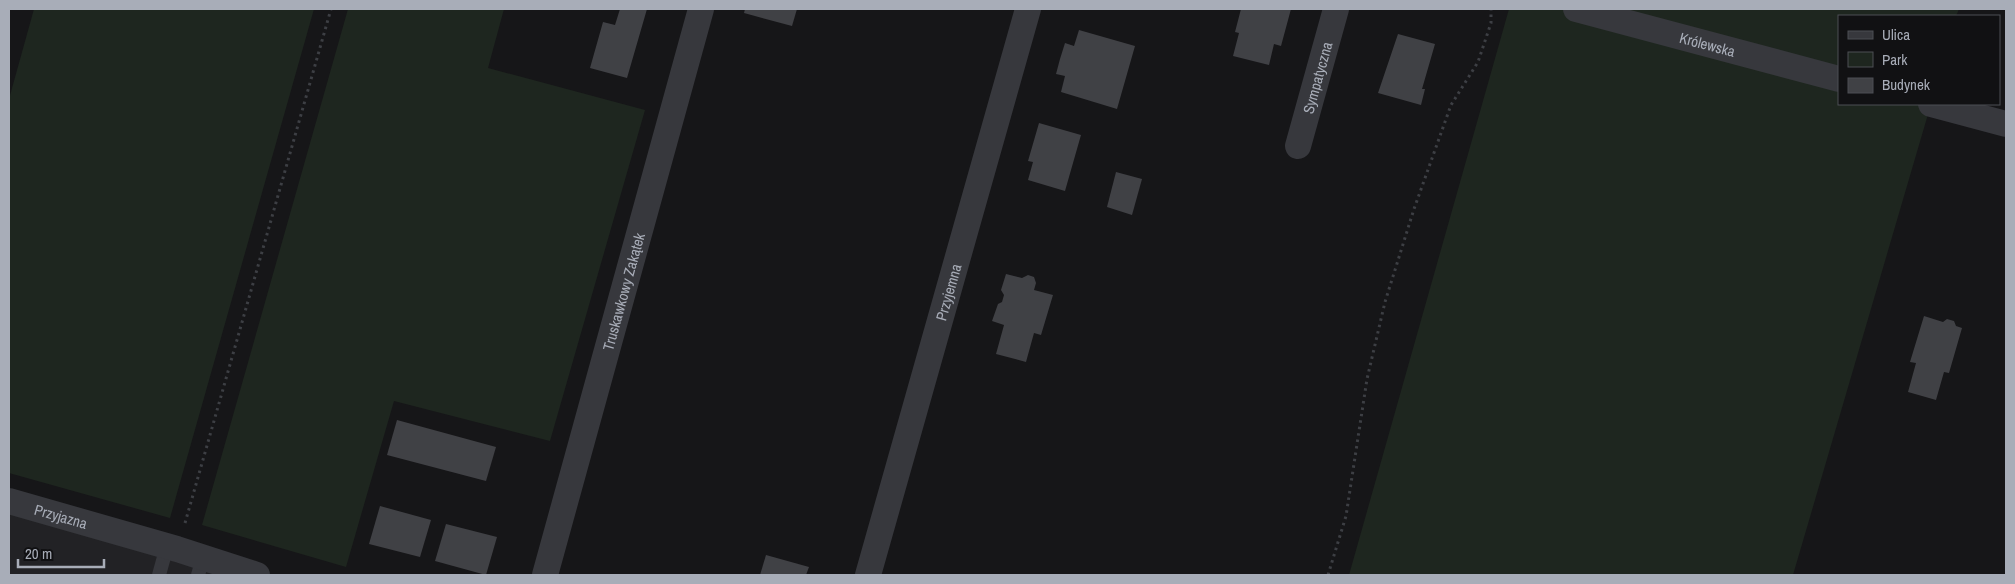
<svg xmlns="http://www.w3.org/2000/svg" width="2015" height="584" font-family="'Archivo Narrow',sans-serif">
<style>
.built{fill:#222225}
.green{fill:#1e261f}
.building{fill:#404145}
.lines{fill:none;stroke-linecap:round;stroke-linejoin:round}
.path{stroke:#3d3f44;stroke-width:3;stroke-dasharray:2.5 4;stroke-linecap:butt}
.service{stroke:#37383d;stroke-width:14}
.minor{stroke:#37383d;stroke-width:26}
.labels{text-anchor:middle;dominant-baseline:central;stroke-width:4.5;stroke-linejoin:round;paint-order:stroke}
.street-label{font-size:15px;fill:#a8adb8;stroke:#111113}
</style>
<rect width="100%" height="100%" fill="#161618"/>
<!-- built -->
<path class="built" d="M9 506 246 575H9Z"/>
<!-- green -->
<g class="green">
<path d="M34 9H314L170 518 9 473V99Z"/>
<path d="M348 9H504L488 68 645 110 550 441 394 401 346 567 202 525Z"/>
<path d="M1509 9H1959L1956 16H1839V104H1931L1793 575H1349Z"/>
</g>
<!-- building -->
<g class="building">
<path d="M620 9H647L627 78 590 68 603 22 615 25Z"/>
<path d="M745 9H797L792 26 744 13Z"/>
<path d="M1241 9H1291L1281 46 1274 44 1269 65 1233 56 1239 33 1235 32Z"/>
<path d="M1079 30 1135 46 1117 109 1061 92 1065 76 1056 74 1060 59 1065 43 1074 46Z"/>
<path d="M1398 34 1435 44 1422 89H1425L1421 105 1378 93Z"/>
<path d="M1039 123 1081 135 1065 191 1028 180 1033 162 1028 161Z"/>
<path d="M1116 172 1142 179 1132 215 1107 207Z"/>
<path d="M1006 274 1022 278 1028 275 1034 277 1036 283 1034 290 1053 295 1041 335 1034 333 1026 362 996 354 1004 325 992 321 998 304 1002 302 1004 295 1001 290Z"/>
<path d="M1924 316 1943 322 1947 319 1954 321 1956 326 1962 328 1949 373 1944 372 1936 400 1908 392 1916 363 1910 362Z"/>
<path d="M397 420 496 447 486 481 387 455Z"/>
<path d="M380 506 431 520 420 557 369 544Z"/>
<path d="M446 524 497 537 486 575 435 561Z"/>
<path d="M766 555 809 567 806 575H760Z"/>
</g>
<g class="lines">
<!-- path -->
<g class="path">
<path d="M185 523 331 9"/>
<path d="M1328 575 1346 516 1367 379 1385 302 1414 209 1451 105 1478 62 1491 23V9"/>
</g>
<!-- service -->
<g class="service">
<path d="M159 575 167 546"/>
<path d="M198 575 203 558"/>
</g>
<!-- minor -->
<g class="minor">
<path id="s1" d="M1576 9 1839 79"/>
<path d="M1931 104 2006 124"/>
<path id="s2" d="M1298 146 1336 9"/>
<path id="s3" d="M9 501 177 549 257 575"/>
<path id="s4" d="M545 575 701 9"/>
<path id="s5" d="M868 575 1028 9"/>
</g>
</g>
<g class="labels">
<!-- street labels -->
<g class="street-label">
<text stroke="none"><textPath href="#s1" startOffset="136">Królewska</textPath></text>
<text stroke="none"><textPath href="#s2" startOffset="71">Sympatyczna</textPath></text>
<text stroke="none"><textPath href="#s4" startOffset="294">Truskawkowy Zakątek</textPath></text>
<text stroke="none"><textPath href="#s5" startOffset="294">Przyjemna</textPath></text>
<text stroke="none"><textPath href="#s3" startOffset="54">Przyjazna</textPath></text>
</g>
</g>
<!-- border -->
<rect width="2015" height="584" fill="none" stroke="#a8adb8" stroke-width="20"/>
<!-- legend -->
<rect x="1838" y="15" width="162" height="90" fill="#111113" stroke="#4d4f55"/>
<rect x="1848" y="31" width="25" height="8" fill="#37383d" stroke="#4d4f55"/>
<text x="1882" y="40" font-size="15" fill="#a8adb8">Ulica</text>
<rect x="1848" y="52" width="25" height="15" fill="#1e261f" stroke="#4d4f55"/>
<text x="1882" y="65" font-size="15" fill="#a8adb8">Park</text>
<rect x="1848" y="78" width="25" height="15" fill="#404145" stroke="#4d4f55"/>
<text x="1882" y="90" font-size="15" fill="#a8adb8">Budynek</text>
<!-- scale -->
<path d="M18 559v8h86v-8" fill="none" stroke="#a8adb8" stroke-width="2.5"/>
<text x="25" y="559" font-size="15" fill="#a8adb8" stroke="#111113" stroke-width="4" paint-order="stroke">20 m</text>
</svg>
